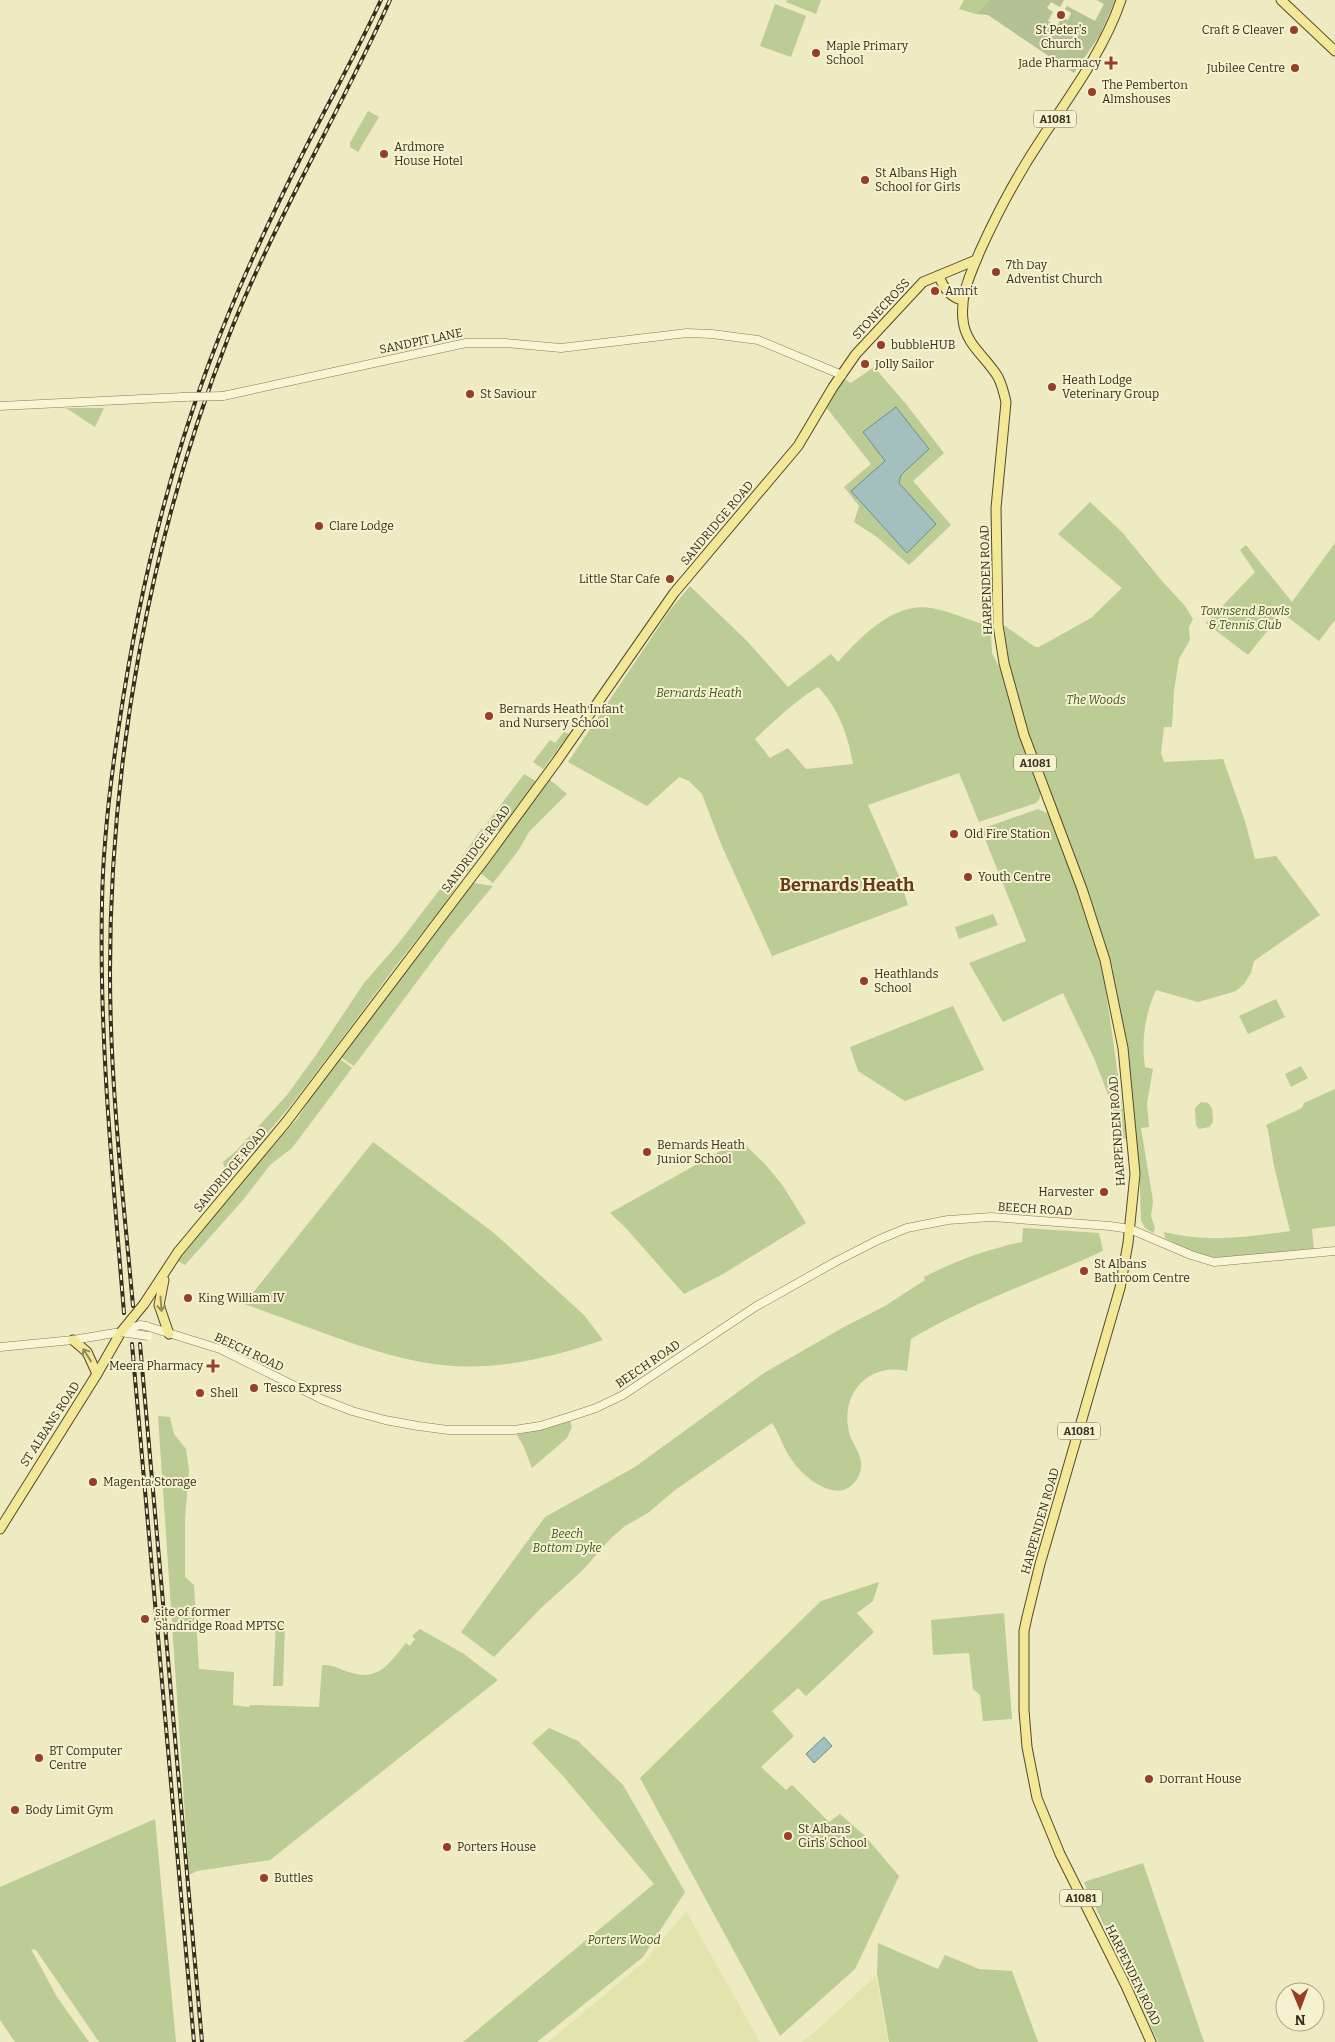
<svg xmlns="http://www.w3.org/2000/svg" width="1335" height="2042" font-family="Bitter,serif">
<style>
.farmland{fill:#e2e4ae}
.green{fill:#bbcc95;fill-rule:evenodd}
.cemetery{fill:#b3c194}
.water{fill:#a3c0be;stroke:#6b8e8d}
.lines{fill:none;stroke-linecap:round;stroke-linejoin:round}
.minor-casing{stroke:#887b58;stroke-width:9}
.major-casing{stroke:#55482d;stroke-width:11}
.minor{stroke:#f9f5d4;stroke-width:8}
.major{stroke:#f2e898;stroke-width:9}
.rail-casing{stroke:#372f1d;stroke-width:4}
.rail{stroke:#f6f2d0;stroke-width:2;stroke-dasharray:5.5;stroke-linecap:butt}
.minor-bridge-casing{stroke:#887b58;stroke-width:9;stroke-linecap:butt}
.major-bridge-casing{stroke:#55482d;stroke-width:11;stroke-linecap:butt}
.minor-bridge{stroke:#f9f5d4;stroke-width:8}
.major-bridge{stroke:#f2e898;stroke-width:9}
.oneway{stroke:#948c5a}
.poi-dot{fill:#973d28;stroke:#f6f2d0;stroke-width:2}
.labels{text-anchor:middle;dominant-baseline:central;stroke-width:4;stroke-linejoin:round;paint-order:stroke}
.shield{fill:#f6f2d0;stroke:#706a53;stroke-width:1}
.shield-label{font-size:11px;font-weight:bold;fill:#372f1d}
.poi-label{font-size:12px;fill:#372f1d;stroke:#f6f2d0;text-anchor:start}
.street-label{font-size:12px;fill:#372f1d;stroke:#f6f2d0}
.park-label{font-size:12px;font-style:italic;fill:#3e5423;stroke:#f6f2d0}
.district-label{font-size:18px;font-weight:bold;fill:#64391c;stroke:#f6f2d0}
</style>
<rect width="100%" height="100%" fill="#eeeac1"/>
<!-- farmland -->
<g class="farmland">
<path d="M686 1911 760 2042H548L644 1962Z"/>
<path d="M876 1976 888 2042H802L818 2029Z"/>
</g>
<!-- green -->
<g class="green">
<path d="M787 0H821L816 14 786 2Z"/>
<path d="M964 0H989L976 14 959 9Z"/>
<path d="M775 4 806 16 791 57 760 46Z"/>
<path d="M368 111 379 117 358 152 350 147V143Z"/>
<path d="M874 367 906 404 944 453 913 481 951 525 909 565 877 537 854 522 859 506 844 487 871 464 826 407 843 378 851 383Z"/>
<path d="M66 408H104L95 427Z"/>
<path d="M1090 502 1122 532 1162 581 1185 606 1193 619 1189 627 1190 640 1179 659 1174 691 1172 727H1164L1161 753 1164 762 1223 759 1245 821 1255 859 1276 856 1320 915 1254 961 1251 973 1244 984 1236 991 1198 1002 1156 990C1145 1014 1141 1041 1145 1067L1153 1069 1147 1103 1149 1127 1141 1128 1153 1201 1151 1216 1155 1228 1153 1233 1145 1228 1141 1220 1140 1188 1136 1137 1105 948 1092 905 1049 790 1023 715 1013 683 1002 627 1005 626 1035 647H1039L1091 618 1122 588 1058 534Z"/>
<path d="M1335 543V620L1319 641 1282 613 1248 655 1206 623 1255 572 1240 550 1246 545 1292 602Z"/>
<path d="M690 586 747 641 788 687 831 654 838 662C861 637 893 602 931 608 950 611 968 620 986 625L991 634 992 653 1001 671 1016 721 1041 792 1039 800 1036 803 979 822 959 773 868 805 899 876 908 905 772 956 721 844 702 794 689 781 679 777 647 806 568 762 670 610ZM818 687C839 709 848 735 853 764L806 769 788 748 770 758 755 739C775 720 794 702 818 687Z"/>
<path d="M564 732 569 734 543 769 533 762 550 740 555 743Z"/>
<path d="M524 774 541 784 503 834 487 823Z"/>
<path d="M549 779 567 794 529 832 518 851 493 883 479 872Z"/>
<path d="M1038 809 1049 814C1070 867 1092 920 1103 976 1113 1030 1118 1084 1127 1138L1120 1140 1109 1097 1094 1058 1063 993 1003 1022 969 963 1026 941 981 829Z"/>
<path d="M482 828 491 837 467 872 459 861Z"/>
<path d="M457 867 463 876C440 914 409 947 383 983 333 1050 285 1118 227 1178L223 1162 236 1151 287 1095 316 1055 364 983 398 944Z"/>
<path d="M474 883 493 886 451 936 354 1066 339 1056 397 981 430 941 451 910Z"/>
<path d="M993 914 998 925 959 939 955 927Z"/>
<path d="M1276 999 1285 1017 1248 1034 1239 1016Z"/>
<path d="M953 1006 984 1070 905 1101 858 1071 850 1047Z"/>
<path d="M336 1056 352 1068 292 1148 270 1165 243 1200 185 1265 178 1261 234 1189 298 1118Z"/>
<path d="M1301 1066 1308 1078 1291 1087 1285 1074Z"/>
<path d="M1335 1089V1226L1312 1229 1314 1249 1223 1258C1201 1257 1184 1249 1165 1238L1164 1232C1206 1243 1248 1237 1290 1231L1274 1166 1268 1130 1266 1125 1302 1108 1304 1103Z"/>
<path d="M1201 1102 1208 1103 1212 1108 1213 1122 1209 1127 1199 1129 1196 1125 1195 1108Z"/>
<path d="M740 1140 765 1164 783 1186 806 1223 723 1274 684 1294 625 1227 610 1213Z"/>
<path d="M373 1142 494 1233 584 1315 603 1340C545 1360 482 1374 421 1362 360 1350 303 1324 244 1304Z"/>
<path d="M1023 1228 1099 1233 1103 1251C1039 1280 971 1303 911 1339L907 1371C868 1362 840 1394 849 1432 852 1445 863 1455 861 1468 860 1477 854 1485 846 1489 825 1497 797 1471 788 1454 782 1444 779 1433 772 1423L675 1490 648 1513 625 1526 611 1538 583 1570 540 1609 494 1657 461 1632 545 1517 635 1467 764 1373 844 1327 885 1306 925 1280 924 1277C955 1261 989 1249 1022 1242Z"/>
<path d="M158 1416 170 1417 174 1434 186 1449 189 1471 185 1519V1577L194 1585 199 1669 234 1672 233 1705 249 1707 250 1705 319 1707 322 1665C333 1664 341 1670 352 1673 380 1681 390 1662 406 1643L410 1646 415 1639 412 1636 420 1629 464 1654 498 1680 270 1860 197 1871 189 1875Z"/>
<path d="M569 1417 572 1427 567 1438 532 1468 523 1445 514 1430Z"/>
<path d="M879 1582 873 1601 857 1613 874 1632 806 1696 798 1688 772 1711 794 1736 761 1767 786 1790 792 1785 829 1822 840 1814 865 1836 899 1876 855 1969 780 2036 640 1778 821 1601Z"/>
<path d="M1004 1613 1012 1719 983 1721 980 1695 973 1689 969 1653 933 1655 931 1620Z"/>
<path d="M276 1621H282L285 1623 283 1686H273Z"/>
<path d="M549 1728 578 1741 623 1785 685 1892 643 1957 537 2042H463L654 1884 563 1776 532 1743Z"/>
<path d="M155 1819 176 2042H99L36 1950 31 1949 57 1997 89 2042H15L0 2020V1887Z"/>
<path d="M1143 1863 1204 2042H1158L1084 1882Z"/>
<path d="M878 1943 938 1969 945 1955 979 1969 1012 1971 1038 2042H889L877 1974Z"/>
</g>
<!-- cemetery -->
<path class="cemetery" d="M989 0H1064L1060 7 1051 2 1047 8 1053 12 1048 21 1057 26 1062 17 1068 20 1071 13 1065 9 1067 6 1095 21 1104 4 1097 0H1115L1100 35 1074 73 988 15 976 14Z"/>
<!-- water -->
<g class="water">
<path d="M896 407 929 449 901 475 899 483 936 524 907 553 851 491 885 461 863 432Z"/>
<path d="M824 1737 832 1746 814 1763 806 1754Z"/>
</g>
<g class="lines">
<!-- minor casing -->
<g class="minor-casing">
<g id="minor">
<path d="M223 396 466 343H506L561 348 687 333 712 334 758 340 842 375"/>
<path d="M0 406 183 397"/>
<path d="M146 1326 220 1349 321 1399 352 1411 385 1420 418 1426 448 1430H514L540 1426 569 1417 596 1408 623 1395 755 1307 835 1262 878 1240 907 1228 948 1220 991 1217 1110 1226 1130 1229 1191 1255 1214 1262 1335 1251"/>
<path d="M0 1347 73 1340 121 1332"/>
</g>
</g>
<!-- major casing -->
<g class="major-casing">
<g id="major">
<path d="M1121 0C1104 50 1071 94 1042 138 1018 174 998 211 980 251 971 273 960 294 963 320 965 344 987 358 998 377 1002 385 1004 393 1006 402L996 508 998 625 1004 663 1024 735 1082 889 1105 960 1123 1048 1135 1174 1128 1243 1120 1288 1040 1564 1027 1617 1024 1631V1710L1027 1747 1037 1798 1060 1854 1126 1986 1151 2042"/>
<path d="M1281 0 1335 51"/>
<path d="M939 276C943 287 950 297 962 300"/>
<path d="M164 1280 159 1305 169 1334"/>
<path d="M144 1304 178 1252 287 1121 486 858 557 761 674 593 798 446 833 387 856 354 923 282 976 260"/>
<path d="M73 1340 87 1352 97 1374"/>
<path d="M0 1529 97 1374 121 1332"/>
</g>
</g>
<!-- minor -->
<use href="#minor" class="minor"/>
<!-- major -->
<use href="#major" class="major"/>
<!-- rail casing -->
<g class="rail-casing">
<g id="rail">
<path d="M133 1306C123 1195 110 1084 110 972 110 759 150 537 228 338 274 221 339 114 390 0"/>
<path d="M124 1313C113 1177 99 1040 102 903 103 843 110 784 119 725 137 603 165 482 208 366 236 291 270 218 306 147 331 98 358 50 381 0"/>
<path d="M132 1344 194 2042"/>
<path d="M140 1344 202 2042"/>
</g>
</g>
<!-- rail -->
<use href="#rail" class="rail"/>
<!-- minor-bridge casing -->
<g class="minor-bridge-casing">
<g id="minor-bridge">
<path d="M183 397 223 396"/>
<path d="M123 1331 140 1325 146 1326"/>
<path d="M121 1332 148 1336"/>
</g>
</g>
<!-- major-bridge casing -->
<g class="major-bridge-casing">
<path id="major-bridge" d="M121 1332 144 1304"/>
</g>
<!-- minor-bridge -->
<use href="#minor-bridge" class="minor-bridge"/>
<!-- major-bridge -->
<use href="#major-bridge" class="major-bridge"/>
</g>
<!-- one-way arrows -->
<defs><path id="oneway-shaft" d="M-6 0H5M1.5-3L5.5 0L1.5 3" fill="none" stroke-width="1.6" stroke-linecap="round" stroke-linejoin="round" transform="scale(1.25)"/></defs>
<g class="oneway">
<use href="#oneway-shaft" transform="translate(161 1304) rotate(86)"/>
<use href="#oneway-shaft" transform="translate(87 1355) rotate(-122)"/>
</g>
<!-- markers -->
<g class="poi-dot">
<circle cx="1061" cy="15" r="5"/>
<circle cx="1294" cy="30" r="5"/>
<circle cx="816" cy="53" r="5"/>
<path d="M1108.5 55.5h5v5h5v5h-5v5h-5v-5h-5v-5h5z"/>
<circle cx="1295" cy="68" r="5"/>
<circle cx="1092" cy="92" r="5"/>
<circle cx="384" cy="154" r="5"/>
<circle cx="865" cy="180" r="5"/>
<circle cx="996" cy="272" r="5"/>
<circle cx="935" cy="291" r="5"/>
<circle cx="881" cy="345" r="5"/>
<circle cx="865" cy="364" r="5"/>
<circle cx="1052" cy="387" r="5"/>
<circle cx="470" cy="394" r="5"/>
<circle cx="319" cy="526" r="5"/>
<circle cx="670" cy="579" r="5"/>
<circle cx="489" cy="716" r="5"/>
<circle cx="954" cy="834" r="5"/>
<circle cx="968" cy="877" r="5"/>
<circle cx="864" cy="981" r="5"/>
<circle cx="647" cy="1152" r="5"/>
<circle cx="1104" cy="1192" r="5"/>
<circle cx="1084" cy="1271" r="5"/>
<circle cx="188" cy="1298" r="5"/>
<path d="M210.5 1358.5h5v5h5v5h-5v5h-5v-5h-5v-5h5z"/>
<circle cx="254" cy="1388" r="5"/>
<circle cx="200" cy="1393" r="5"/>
<circle cx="93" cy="1482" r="5"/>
<circle cx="145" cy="1619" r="5"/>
<circle cx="39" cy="1758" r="5"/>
<circle cx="1149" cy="1779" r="5"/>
<circle cx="15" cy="1810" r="5"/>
<circle cx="788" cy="1836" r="5"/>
<circle cx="447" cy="1847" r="5"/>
<circle cx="264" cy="1878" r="5"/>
</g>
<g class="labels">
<!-- shield labels -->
<g class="shield">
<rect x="1034" y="110.5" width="42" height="17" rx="4"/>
<rect x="1014" y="754.5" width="42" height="17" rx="4"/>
<rect x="1058" y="1422.5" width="42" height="17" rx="4"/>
<rect x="1060" y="1889.5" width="42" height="17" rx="4"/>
</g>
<g class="shield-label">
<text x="1055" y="119">A1081</text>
<text x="1035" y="763">A1081</text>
<text x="1079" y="1431">A1081</text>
<text x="1081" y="1898">A1081</text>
</g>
<!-- poi labels -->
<g class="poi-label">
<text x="1061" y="30" text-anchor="middle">St Peter's<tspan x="1061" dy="14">Church</tspan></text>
<text x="1284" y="30" text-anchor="end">Craft &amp; Cleaver</text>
<text x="826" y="46">Maple Primary<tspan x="826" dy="14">School</tspan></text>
<text x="1101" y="63" text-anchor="end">Jade Pharmacy</text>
<text x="1285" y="68" text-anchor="end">Jubilee Centre</text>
<text x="1102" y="85">The Pemberton<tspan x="1102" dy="14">Almshouses</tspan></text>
<text x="394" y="147">Ardmore<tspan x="394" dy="14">House Hotel</tspan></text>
<text x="875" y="173">St Albans High<tspan x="875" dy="14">School for Girls</tspan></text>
<text x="1006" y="265">7th Day<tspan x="1006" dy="14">Adventist Church</tspan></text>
<text x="945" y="291">Amrit</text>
<text x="891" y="345">bubbleHUB</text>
<text x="875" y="364">Jolly Sailor</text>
<text x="1062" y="380">Heath Lodge<tspan x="1062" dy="14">Veterinary Group</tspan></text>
<text x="480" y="394">St Saviour</text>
<text x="329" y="526">Clare Lodge</text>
<text x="660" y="579" text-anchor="end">Little Star Cafe</text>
<text x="499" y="709">Bernards Heath Infant<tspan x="499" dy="14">and Nursery School</tspan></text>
<text x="964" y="834">Old Fire Station</text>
<text x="978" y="877">Youth Centre</text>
<text x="874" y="974">Heathlands<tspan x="874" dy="14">School</tspan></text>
<text x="657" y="1145">Bernards Heath<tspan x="657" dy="14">Junior School</tspan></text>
<text x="1094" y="1192" text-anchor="end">Harvester</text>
<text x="1094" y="1264">St Albans<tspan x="1094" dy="14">Bathroom Centre</tspan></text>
<text x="198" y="1298">King William IV</text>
<text x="203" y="1366" text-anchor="end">Meera Pharmacy</text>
<text x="264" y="1388">Tesco Express</text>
<text x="210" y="1393">Shell</text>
<text x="103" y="1482">Magenta Storage</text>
<text x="155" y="1612">site of former<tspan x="155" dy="14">Sandridge Road MPTSC</tspan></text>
<text x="49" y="1751">BT Computer<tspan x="49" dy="14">Centre</tspan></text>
<text x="1159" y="1779">Dorrant House</text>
<text x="25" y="1810">Body Limit Gym</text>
<text x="798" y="1829">St Albans<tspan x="798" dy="14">Girls' School</tspan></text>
<text x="457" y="1847">Porters House</text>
<text x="274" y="1878">Buttles</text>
</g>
<!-- street labels -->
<g class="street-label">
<text transform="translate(881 309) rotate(-47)">STONECROSS</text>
<text transform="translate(421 341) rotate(-12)">SANDPIT LANE</text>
<text transform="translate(717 523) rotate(-50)">SANDRIDGE ROAD</text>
<text transform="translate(986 580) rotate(-92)">HARPENDEN ROAD</text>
<text transform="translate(476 849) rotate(-53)">SANDRIDGE ROAD</text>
<text transform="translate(1117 1131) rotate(-94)">HARPENDEN ROAD</text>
<text transform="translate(230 1170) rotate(-50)">SANDRIDGE ROAD</text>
<text transform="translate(1035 1209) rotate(4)">BEECH ROAD</text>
<text transform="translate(249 1352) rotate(25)">BEECH ROAD</text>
<text transform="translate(648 1364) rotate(-34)">BEECH ROAD</text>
<text transform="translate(50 1424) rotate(-57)">ST ALBANS ROAD</text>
<text transform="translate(1040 1521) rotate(-74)">HARPENDEN ROAD</text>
<text transform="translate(1133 1975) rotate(64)">HARPENDEN ROAD</text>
</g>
<!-- park labels -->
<g class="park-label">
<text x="1245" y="611">Townsend Bowls<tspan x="1245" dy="14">&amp; Tennis Club</tspan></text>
<text x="699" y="693">Bernards Heath</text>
<text x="1096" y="700">The Woods</text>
<text x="567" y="1534">Beech<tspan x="567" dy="14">Bottom Dyke</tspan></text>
<text x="624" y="1940">Porters Wood</text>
</g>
<!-- district labels -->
<g class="district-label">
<text x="847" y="885">Bernards Heath</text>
</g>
</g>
<!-- north arrow -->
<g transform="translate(1300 2007) rotate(179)"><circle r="24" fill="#f6f2d0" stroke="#aaa488"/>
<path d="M0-4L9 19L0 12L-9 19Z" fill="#973d28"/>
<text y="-8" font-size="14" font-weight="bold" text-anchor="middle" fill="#372f1d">N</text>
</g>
</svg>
